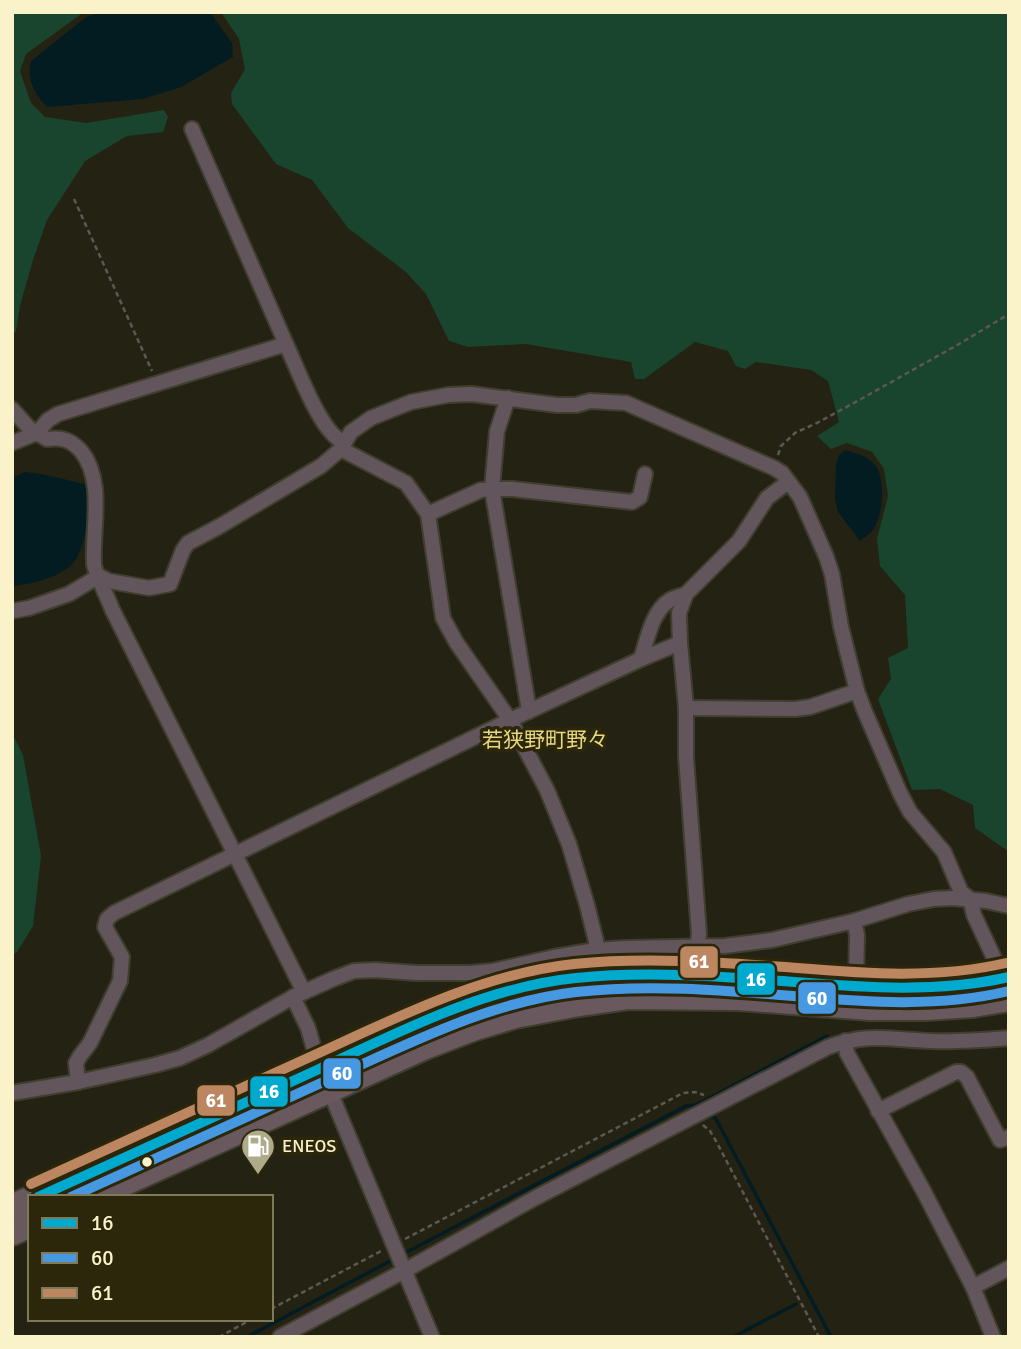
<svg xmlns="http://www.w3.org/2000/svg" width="1021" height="1349" font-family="Signika,'Noto Sans JP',sans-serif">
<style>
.green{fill:#19442e}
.water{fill:#031c22}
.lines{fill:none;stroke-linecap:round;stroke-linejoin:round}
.stream{stroke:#031c22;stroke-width:3.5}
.street-casing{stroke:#403e2e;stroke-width:18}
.highway-casing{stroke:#403e2e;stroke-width:30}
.path{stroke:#5e5754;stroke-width:2.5;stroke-dasharray:5 3.5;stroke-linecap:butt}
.street{stroke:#62555b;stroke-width:14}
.highway{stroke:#69595e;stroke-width:26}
.bus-1-casing{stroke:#2c270b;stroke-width:16}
.bus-2-casing{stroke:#2c270b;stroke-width:16}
.bus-3-casing{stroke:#2c270b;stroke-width:16}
.bus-1{stroke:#00a9ce;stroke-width:10}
.bus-2{stroke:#4699e1;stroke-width:10}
.bus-3{stroke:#bb8660;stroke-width:10}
.bus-dot{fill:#faf3c9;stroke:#2c270b;stroke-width:2.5}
.labels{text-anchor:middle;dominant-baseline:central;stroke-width:7;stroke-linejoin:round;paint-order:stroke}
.poi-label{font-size:18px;fill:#faf3c9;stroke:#2c270b;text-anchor:start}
.quarter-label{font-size:21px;fill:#e8d981;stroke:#2c270b}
.line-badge{stroke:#2c270b;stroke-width:2.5}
.badge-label{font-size:19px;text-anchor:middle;font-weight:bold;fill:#fff}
</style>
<rect width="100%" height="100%" fill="#242213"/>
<!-- green -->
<g class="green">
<path d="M12 12H84L26 54 20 71 31 103 45 117 86 123 164 110 168 117 163 132 127 136 85 161 47 220 33 260 20 306 16 331 12 335Z"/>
<path d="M221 12H1009V852L975 828 973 805 940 789 912 790 878 699 891 679 888 658 908 648 905 595 880 566 877 539 888 496 884 469 872 452 847 443 831 449 817 436 839 422 828 381 811 370 756 362 745 369 736 366 728 351 695 342 644 379H635L631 362 526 344 468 347 449 341 426 294 406 272 348 228 312 180 276 164 232 104 231 93 245 69 239 39Z"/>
<path d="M12 733 23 755 41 856 33 926 17 952 12 955Z"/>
</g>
<!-- water -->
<g class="water">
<path d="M102 12H210L232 43 233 57 181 87 143 99 47 107C35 95 26 78 31 61L86 17Z"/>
<path d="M845 450C855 453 868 456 875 465 886 478 883 517 873 530 870 534 864 538 860 541L838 512 835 499 836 464 839 455Z"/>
<path d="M25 472 41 474 89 485 90 525 87 527C84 537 82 550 76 559 66 576 31 585 12 586V478Z"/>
</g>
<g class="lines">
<!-- stream -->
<g class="stream">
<path d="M709 1114 716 1119 831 1337"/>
<path d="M403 1254 686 1106 696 1105 827 1036"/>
<path d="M247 1337 396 1258"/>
<path d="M733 1337 796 1304"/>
</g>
<!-- street casing -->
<g class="street-casing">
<g id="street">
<path d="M192 129 286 344"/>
<path d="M508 398 497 431 492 489 529 711"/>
<path d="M12 409 30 429 47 439C62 437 71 440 81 451 105 480 92 528 94 564 94 571 109 600 112 609L304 992"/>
<path d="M12 443 37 433 48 420 58 414 286 344C297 367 321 435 344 442"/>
<path d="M341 449 406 483 428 514 443 618 456 642 510 720 547 790 569 844 587 905 596 941V950"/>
<path d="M428 514 481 490 492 489H512L632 502 640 497 645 474"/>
<path d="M99 576 109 581 149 588 170 584 183 550 188 543 220 526 321 466 341 449 351 432 371 418 411 402 448 395 471 394 557 405H576L590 401 626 403 774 468 782 473 800 497 826 556 832 574 841 627 857 691 865 712 900 793 910 812 944 852 961 892 970 899 974 915 994 958"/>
<path d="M12 611 29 608 69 594 99 576"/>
<path d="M641 659C647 640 652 611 670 600 675 597 681 596 686 594"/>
<path d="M686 708 795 709 810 707 857 691"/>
<path d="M854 921 857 935 856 987"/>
<path d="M697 948 699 934 686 757V708L680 643 679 613 686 594 739 541 767 498 788 482"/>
<path d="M293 997 308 1028 314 1049 324 1065 329 1089 336 1106 432 1337"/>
<path d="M845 1041 847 1053 923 1190 973 1287 993 1337"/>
<path d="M78 1082 76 1063 80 1056 90 1043 120 981 122 957 105 927 107 919 114 913 510 720 641 659 680 643"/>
<path d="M12 1093 78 1082 155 1065 180 1058 208 1045 293 997 333 979 354 971 375 970 417 973H470L492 971 554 957 596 950 626 948 725 946 772 940 854 921 908 904 934 899 953 898 986 901 1009 906"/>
<path d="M878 1111 956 1072H961L967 1077 1000 1140 1009 1137"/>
<path d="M973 1287 1009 1268"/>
<path d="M280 1337 404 1271 535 1198 828 1047C869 1032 891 1040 932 1041 957 1042 983 1040 1009 1038"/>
</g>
</g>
<!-- highway casing -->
<g class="highway-casing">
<g id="highway">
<path d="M37 1197 413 1026C472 1002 533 979 597 976 649 973 703 975 756 979 826 984 896 993 967 985 981 984 995 980 1009 977"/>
<path d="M92 1197 425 1046 472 1028 515 1015 573 1004 629 996 738 997 870 1007H927L973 1004 1009 998"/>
<path d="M12 1208 30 1200"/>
<path d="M12 1232 30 1224"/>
</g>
</g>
<!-- path -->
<g class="path">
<path d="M74 199 152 371"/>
<path d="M778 455 781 446 795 433 817 423 861 399 959 344 1009 314"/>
<path d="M703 1125 710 1131 716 1141 819 1337"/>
<path d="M405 1239 683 1093 695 1092 704 1095"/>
<path d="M271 1309 383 1250"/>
<path d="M219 1337 252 1319"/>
</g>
<!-- street -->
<use href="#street" class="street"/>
<!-- highway -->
<use href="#highway" class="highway"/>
<!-- bus-1 casing -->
<g class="bus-1-casing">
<path id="bus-1" d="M38 1197C131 1154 224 1112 317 1070 399 1032 485 987 576 978 644 971 714 976 782 981 858 987 934 994 1009 977"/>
</g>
<!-- bus-2 casing -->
<g class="bus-2-casing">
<path id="bus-2" d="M71 1197C158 1157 245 1118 332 1078 410 1043 490 1002 576 992 647 984 721 990 793 996 865 1002 938 1008 1009 991"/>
</g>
<!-- bus-3 casing -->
<g class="bus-3-casing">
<path id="bus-3" d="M31 1184C124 1142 217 1100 310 1057 394 1019 481 974 574 964 644 957 715 962 785 967 859 973 933 980 1006 963"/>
</g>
<!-- bus-1 -->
<use href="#bus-1" class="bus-1"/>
<!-- bus-2 -->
<use href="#bus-2" class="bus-2"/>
<!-- bus-3 -->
<use href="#bus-3" class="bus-3"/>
</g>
<!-- icons -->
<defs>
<g id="fuel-pin" transform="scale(1.75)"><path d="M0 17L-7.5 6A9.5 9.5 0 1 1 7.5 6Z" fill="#afaa89" stroke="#2c270b"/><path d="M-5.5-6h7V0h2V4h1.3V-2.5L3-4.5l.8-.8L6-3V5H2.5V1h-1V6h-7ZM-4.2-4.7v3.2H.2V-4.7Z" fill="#fff"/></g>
</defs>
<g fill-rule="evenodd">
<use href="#fuel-pin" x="258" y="1146"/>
</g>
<!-- markers -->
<circle class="bus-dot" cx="147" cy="1162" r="6"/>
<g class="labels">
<!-- poi labels -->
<g class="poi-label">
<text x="282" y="1146">ENEOS</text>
</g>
<!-- quarter labels -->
<g class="quarter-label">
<text x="545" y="740">若狭野町野々</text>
</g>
</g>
<g class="line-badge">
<rect x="679" y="945" width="40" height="34" rx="7" fill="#bb8660"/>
<rect x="736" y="962" width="40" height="34" rx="7" fill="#00a9ce"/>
<rect x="797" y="981" width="40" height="34" rx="7" fill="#4699e1"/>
<rect x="322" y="1057" width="40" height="33" rx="7" fill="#4699e1"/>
<rect x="249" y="1075" width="40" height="33" rx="7" fill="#00a9ce"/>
<rect x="196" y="1084" width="40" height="33" rx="7" fill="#bb8660"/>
</g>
<g class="badge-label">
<text x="699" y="968">61</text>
<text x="756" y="986">16</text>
<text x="817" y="1005">60</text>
<text x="342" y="1080">60</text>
<text x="269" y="1098">16</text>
<text x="216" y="1107">61</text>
</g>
<!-- border -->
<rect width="1021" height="1349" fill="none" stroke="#faf3c9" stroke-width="28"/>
<!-- legend -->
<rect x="28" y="1195" width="245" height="126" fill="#2c270b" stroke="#7e7957" stroke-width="2"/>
<rect x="42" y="1218" width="35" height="10" fill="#00a9ce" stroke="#7e7957" stroke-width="2"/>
<text x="91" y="1230" font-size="21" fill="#faf3c9">16</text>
<rect x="42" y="1253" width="35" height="10" fill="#4699e1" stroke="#7e7957" stroke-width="2"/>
<text x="91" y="1265" font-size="21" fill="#faf3c9">60</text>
<rect x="42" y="1288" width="35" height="10" fill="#bb8660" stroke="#7e7957" stroke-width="2"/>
<text x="91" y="1300" font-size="21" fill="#faf3c9">61</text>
</svg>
